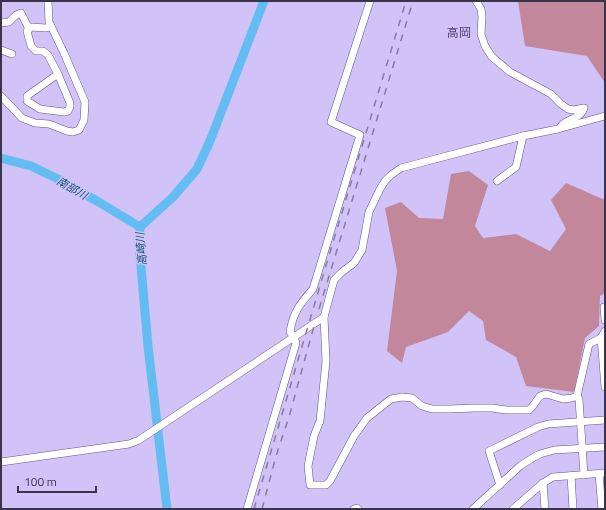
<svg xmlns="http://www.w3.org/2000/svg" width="606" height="510" font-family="'Titillium Web','Noto Sans JP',sans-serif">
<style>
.green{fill:#c2879b}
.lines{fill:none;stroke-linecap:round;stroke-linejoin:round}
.river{stroke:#63bdf3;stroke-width:9}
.minor-casing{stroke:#64538b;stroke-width:8}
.minor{stroke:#fff;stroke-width:7}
.rail{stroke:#867ca2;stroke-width:1.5;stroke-dasharray:7 7;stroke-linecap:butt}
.labels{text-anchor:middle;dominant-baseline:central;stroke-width:3;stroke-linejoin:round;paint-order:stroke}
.water-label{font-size:11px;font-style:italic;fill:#0b5377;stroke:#d1c3f7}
.quarter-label{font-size:12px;fill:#503f75;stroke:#d1c3f7}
</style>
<rect width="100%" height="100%" fill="#d1c3f7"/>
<!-- green -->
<g class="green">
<path d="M518 1H605V83L587 56 525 46Z"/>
<path d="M469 171 488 185 475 226 483 238 516 234 550 251 566 229 551 200 566 183 605 200V293L600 296 599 326 585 338 574 392 526 386 516 357 486 340 483 321 469 311 448 332 406 347 402 363 387 351 397 271 385 208 401 202 419 218 443 219 451 174Z"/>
</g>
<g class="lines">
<!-- river -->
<g class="river">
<path d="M1 158 31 166 58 179 97 201 140 227"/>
<path d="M167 509 148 346 139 244 140 227 173 197 197 169 210 141 264 1"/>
</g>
<!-- minor casing -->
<g class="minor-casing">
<g id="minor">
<path d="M476 1 481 9 482 17 481 34 485 46 492 57 510 72 551 94 561 104 568 109 574 110 584 108C580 120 568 118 561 126"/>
<path d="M1 23 9 22 16 15 21 13 29 29"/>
<path d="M51 26 46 28 31 27 27 31 31 46 36 51H43L48 55 58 74 70 103V107L68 111 64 112 40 109 27 101V96L58 74"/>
<path d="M1 50 12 54"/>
<path d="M1 96 22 118 35 123 49 124 67 131 73 132 79 130 84 120 85 102 64 53 49 22 48 1"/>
<path d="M497 181 516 167 523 136"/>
<path d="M605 307H604L605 320"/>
<path d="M324 317 326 361 320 421 314 436 308 466 310 485H326L330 481 354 436 367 418 391 399 402 397 412 398 422 406 432 409H449L474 408H492L506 410H529L532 407 540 396 546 394 563 399 572 398 577 396 579 399 584 475"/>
<path d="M601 338 605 387"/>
<path d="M577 396 589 344 601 338 605 331"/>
<path d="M1 462 129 444 139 440 324 317 334 280 342 272 354 263 362 250 369 212 380 189 385 181 391 175 401 168 523 136 558 129 605 116"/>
<path d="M599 474 602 509"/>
<path d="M571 476 573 509"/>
<path d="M543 483 545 509"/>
<path d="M500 485 489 451 538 427 548 424 605 420"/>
<path d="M247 509 296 343 294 337 290 332C293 312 300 304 313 289L360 135 331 122 370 1"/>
<path d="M354 509 357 508 358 509"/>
<path d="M473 509 520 466 534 457 540 454 554 450 605 447"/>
<path d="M513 509 543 483 553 477 605 473"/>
</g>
</g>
<!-- minor -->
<use href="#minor" class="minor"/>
<!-- rail -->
<g class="rail">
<path d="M319 309 413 1"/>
<path d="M254 509 327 262 406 1"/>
<path d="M262 509 276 456 289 417 314 326"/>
</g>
</g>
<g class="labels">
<!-- water labels -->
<g class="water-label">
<text transform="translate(72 188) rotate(30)">南部川</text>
<text transform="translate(141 249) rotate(-94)">高崎川</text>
</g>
<!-- quarter labels -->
<g class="quarter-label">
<text x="459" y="32">高岡</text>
</g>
</g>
<!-- border -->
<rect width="606" height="510" fill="none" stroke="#3a334c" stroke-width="4"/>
<!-- scale -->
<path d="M18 486v6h78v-6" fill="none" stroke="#3a334c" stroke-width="2"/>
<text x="24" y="486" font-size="12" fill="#3a334c" stroke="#d1c3f7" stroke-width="3" paint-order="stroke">100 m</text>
</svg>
